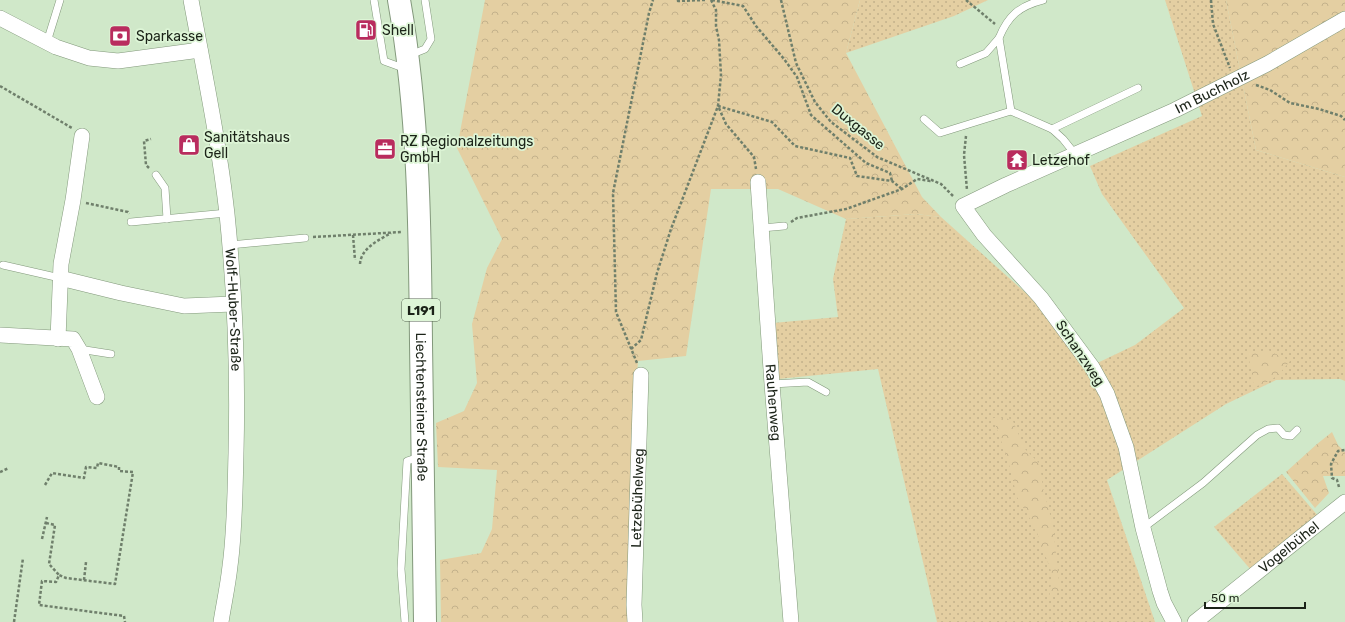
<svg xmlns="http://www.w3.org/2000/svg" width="1345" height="622" font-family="Rubik,sans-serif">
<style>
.grass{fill:url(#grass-dots)}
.forest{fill:url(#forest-crowns)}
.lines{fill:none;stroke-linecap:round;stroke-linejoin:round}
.service-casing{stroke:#82987b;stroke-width:8}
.minor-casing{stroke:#82987b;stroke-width:16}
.primary-casing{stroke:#82987b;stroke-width:24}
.path{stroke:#6f7f6b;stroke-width:2.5;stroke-dasharray:3 2;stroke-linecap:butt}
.service{stroke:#fff;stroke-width:7}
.minor{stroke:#fff;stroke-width:15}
.primary{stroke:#fff;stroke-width:22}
.labels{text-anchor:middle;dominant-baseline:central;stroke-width:3.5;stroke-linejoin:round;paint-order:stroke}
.shield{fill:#ddf5d6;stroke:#556251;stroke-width:1}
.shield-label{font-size:13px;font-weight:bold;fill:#1b2318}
.poi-label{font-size:14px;fill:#1b2318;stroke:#ddf5d6;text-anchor:start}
.street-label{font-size:14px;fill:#1b2318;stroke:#ddf5d6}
</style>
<defs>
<pattern id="grass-dots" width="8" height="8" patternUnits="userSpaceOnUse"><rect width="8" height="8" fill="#e4cfa2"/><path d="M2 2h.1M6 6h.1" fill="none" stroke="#c3b18b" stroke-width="1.8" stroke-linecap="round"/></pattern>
<pattern id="forest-crowns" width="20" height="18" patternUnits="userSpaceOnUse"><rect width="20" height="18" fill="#e4cfa2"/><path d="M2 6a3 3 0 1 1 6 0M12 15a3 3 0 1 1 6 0" fill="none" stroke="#c3b18b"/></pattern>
</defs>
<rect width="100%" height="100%" fill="#d0e8c9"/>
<!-- grass -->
<g class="grass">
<path d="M860 0H988L954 16 846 53Z"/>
<path d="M1165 0H1226L1256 150 1345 177V381L1340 379 1276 380 1226 404 1107 480 1155 622H937L878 369 778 379 773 323 838 317 833 279 846 219 916 214 941 217 1037 303 1091 366 1135 345 1184 308 1102 194 1090 166 1202 116Z"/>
<path d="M1282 474 1319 517 1251 570 1214 527Z"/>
</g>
<!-- forest -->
<g class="forest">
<path d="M485 0H860L846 53 922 197 941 217 916 214 846 219 778 189H711L686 356 638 361 635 404 633 622H441L440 560 481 553 492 529 497 470 438 467 436 423 464 411 477 383 472 324 487 268 502 239 457 148Z"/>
<path d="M1226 0H1345V177L1256 150Z"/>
<path d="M1268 350 1290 361C1278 376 1273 381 1254 387L1248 353Z"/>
<path d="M993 418 1012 419 1025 449 1040 464 1043 488 1053 525 1060 591 1049 600 1052 574 1035 527 1017 497 1008 460Z"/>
<path d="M1332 432 1338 445 1345 452V476H1323L1329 493 1315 508 1286 472 1317 444Z"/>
</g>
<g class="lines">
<!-- service casing -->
<g class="service-casing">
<g id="service">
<path d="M374 0 384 61 406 69"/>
<path d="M999 38C1008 16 1019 6 1043 0"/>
<path d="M47 42 60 0"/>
<path d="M410 55 425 49 431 39 425 0"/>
<path d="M960 64 986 53 999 38 1011 111"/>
<path d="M924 119 940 133 1011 111 1052 129 1063 139 1075 154"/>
<path d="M1052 129 1138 88"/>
<path d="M156 175 165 188 167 219"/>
<path d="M131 222 227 213"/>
<path d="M761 228 784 226"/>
<path d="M230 245 305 238"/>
<path d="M3 265 60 278"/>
<path d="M79 349 111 354"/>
<path d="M772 384 808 382 826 392"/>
<path d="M1143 528 1203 483 1257 435 1268 429 1278 428 1284 435 1291 436 1297 430"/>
<path d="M405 622 401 569 407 461 419 457"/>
</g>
</g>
<!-- minor casing -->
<g class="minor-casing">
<g id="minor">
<path id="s1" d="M191 0C204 71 219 142 227 214 235 293 238 373 236 453 235 490 235 529 230 566 228 585 224 603 221 622"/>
<path d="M0 18 56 47 89 58 118 61 200 50"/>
<path id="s2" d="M758 182 772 384 791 622"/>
<path d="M60 278 121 293 184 306 233 304"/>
<path d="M0 335 73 339 79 349 97 397"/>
<path d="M58 339 61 264 73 200 82 136"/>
<path id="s3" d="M635 622 634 605 641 375"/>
<path id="s4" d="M1174 622 1164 603 1160 591 1143 528 1126 447 1107 394 1092 367 1041 298 984 235 963 206 1006 185 1175 110 1267 64 1345 19"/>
<path id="s5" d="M1195 622 1345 502"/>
</g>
</g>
<!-- primary casing -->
<g class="primary-casing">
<g id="primary">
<path id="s6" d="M399 0C419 113 420 229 421 343 422 436 423 529 425 622"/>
</g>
</g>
<!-- path -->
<g class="path">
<path d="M678 0V1L705 0"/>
<path d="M711 0 716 10V26L719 40 721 75 718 106 726 124 754 157 756 169"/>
<path d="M712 0 743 6 756 26 784 59 797 77 811 115 866 163 890 173 892 181"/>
<path d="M781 0 796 63 815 102 831 122 877 157 941 184 954 197"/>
<path d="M966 0 995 24"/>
<path d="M1211 0 1213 24 1230 68"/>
<path d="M1256 85 1270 90 1290 103 1319 109 1341 116 1345 120"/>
<path d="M0 86 72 128"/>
<path d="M966 136 964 155 967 190"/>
<path d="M149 168 146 165 144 141 151 139"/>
<path d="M86 203 128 212 129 214"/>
<path d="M791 222 797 218 846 209 902 189 917 179 930 181 933 180"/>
<path d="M353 235 355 260"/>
<path d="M313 237 402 232"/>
<path d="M360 264C361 248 379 240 391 233"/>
<path d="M631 349 641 340 657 273 671 229 718 106 772 122 795 146 850 158 857 176 892 181 902 189"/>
<path d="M637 363 616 312 613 193 649 13 653 0"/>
<path d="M0 472 9 468"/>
<path d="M45 485 52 473 84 478 86 467 97 468 98 463 119 467V471L133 472 115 584 66 578 59 575 56 582 42 581 39 605 124 616 125 622"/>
<path d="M1339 487 1337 480 1332 478 1331 464 1338 451 1345 450"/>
<path d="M46 523 55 525 49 564 59 575"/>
<path d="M42 539 47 517"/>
<path d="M84 580 86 562"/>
<path d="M14 622 23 558"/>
</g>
<!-- service -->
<use href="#service" class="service"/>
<!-- minor -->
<use href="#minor" class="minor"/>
<!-- primary -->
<use href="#primary" class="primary"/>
</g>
<!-- icons -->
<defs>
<g id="fuel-square" transform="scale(1.15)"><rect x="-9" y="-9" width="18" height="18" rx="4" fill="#b92c5e" stroke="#ddf5d6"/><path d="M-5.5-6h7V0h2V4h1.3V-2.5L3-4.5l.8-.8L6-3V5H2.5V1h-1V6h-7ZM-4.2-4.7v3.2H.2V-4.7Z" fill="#fff"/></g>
<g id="bank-square" transform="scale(1.15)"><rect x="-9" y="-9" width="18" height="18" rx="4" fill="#b92c5e" stroke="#ddf5d6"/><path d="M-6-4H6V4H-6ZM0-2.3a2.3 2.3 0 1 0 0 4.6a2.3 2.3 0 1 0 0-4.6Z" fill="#fff"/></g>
<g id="shop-square" transform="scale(1.15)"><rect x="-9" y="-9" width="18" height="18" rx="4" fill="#b92c5e" stroke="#ddf5d6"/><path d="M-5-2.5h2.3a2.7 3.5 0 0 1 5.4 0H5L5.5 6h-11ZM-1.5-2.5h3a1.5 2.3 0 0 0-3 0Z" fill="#fff"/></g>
<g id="office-square" transform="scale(1.15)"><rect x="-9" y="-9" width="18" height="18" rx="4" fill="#b92c5e" stroke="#ddf5d6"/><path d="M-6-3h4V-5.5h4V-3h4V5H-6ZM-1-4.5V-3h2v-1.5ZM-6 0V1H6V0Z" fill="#fff"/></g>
<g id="temple-square" transform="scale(1.15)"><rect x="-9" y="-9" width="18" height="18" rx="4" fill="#b92c5e" stroke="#ddf5d6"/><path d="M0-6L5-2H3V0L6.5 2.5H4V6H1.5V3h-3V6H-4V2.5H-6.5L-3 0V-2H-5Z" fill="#fff"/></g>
</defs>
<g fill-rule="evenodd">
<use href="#fuel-square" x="366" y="30"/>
<use href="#bank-square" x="120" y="36"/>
<use href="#shop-square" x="189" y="145"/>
<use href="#office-square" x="385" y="149"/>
<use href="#temple-square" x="1017" y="160"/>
</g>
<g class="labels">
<!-- shield labels -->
<rect class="shield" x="402" y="299" width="38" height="22" rx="3"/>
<g class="shield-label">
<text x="421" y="310">L191</text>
</g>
<!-- poi labels -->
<g class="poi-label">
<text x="382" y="30">Shell</text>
<text x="136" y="36">Sparkasse</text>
<text x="204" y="137">Sanitätshaus<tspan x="204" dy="16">Gell</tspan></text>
<text x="400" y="141">RZ Regionalzeitungs<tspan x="400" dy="16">GmbH</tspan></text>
<text x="1032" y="160">Letzehof</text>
</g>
<!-- street labels -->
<g class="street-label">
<text stroke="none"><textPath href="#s4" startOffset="750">Im Buchholz</textPath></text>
<text transform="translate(858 127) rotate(39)">Duxgasse</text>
<text stroke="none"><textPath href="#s1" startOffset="313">Wolf-Huber-Straße</textPath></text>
<text transform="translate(1080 353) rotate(56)">Schanzweg</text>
<text stroke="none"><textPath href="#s2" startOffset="221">Rauhenweg</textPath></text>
<text stroke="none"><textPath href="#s6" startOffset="408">Liechtensteiner Straße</textPath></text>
<text stroke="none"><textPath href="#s3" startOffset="124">Letzebühelweg</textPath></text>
<text stroke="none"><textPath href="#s5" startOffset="120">Vogelbühel</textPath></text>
</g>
</g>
<!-- scale -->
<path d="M1205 602v6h100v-6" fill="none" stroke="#1b2318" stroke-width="2"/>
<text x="1211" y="602" font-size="12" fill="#1b2318" stroke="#ddf5d6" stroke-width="3" paint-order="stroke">50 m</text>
</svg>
